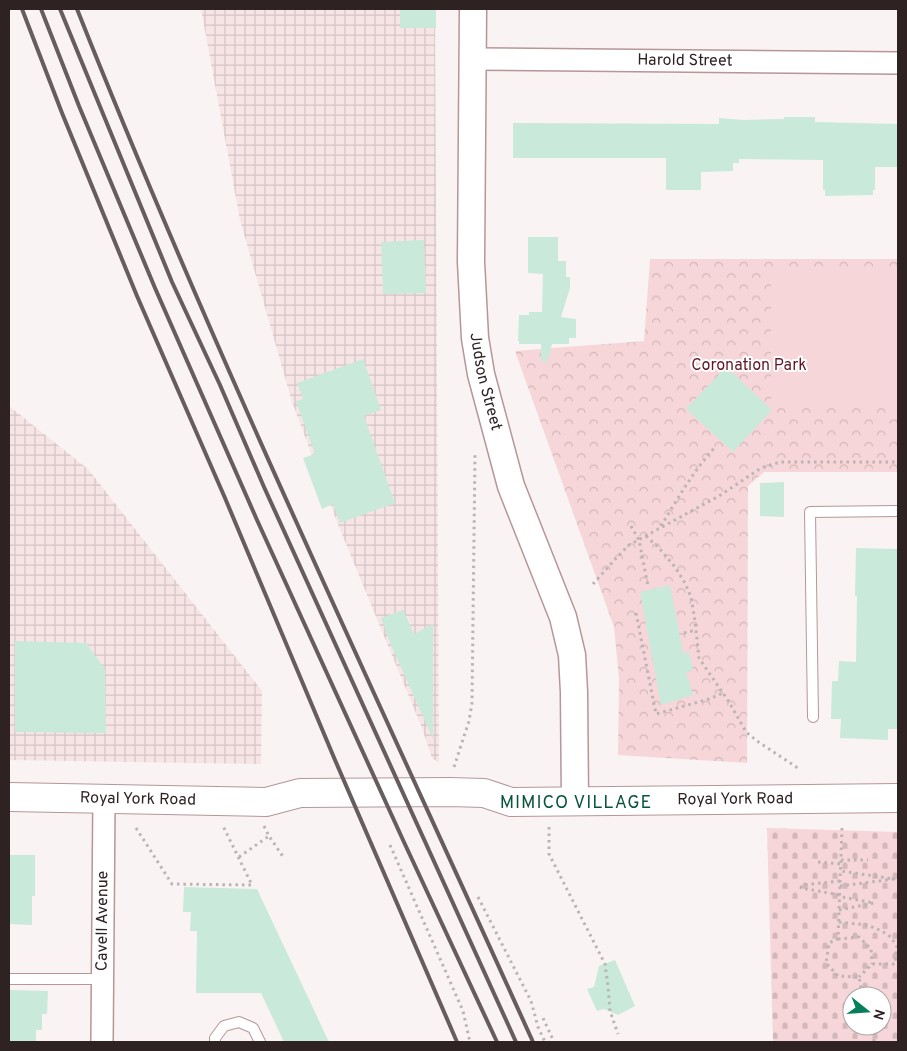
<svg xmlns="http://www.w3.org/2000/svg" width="907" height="1051" font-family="Overpass,sans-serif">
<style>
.industrial{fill:url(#industrial-grid)}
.cemetery{fill:url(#cemetery-stones);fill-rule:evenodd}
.park{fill:url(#park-crowns)}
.pitch{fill:#f6d6d8}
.building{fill:#c9e9da}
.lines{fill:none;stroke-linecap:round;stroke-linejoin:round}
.service-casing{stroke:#b69698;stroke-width:12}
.minor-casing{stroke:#b69698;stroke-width:24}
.tertiary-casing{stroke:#b69698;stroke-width:29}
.secondary-casing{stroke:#b69698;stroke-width:30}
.path{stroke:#bcb4b4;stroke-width:3;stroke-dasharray:2.5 4;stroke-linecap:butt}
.service{stroke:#fff;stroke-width:10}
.minor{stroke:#fff;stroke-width:21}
.tertiary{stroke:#fff;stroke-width:26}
.secondary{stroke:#fff;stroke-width:28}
.rail{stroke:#685d5e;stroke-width:4}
.labels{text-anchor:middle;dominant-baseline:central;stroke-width:4;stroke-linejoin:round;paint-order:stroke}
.street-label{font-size:16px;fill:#2e2223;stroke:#fff}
.park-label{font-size:16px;fill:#651626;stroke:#fff}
.neighbourhood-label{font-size:18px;letter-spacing:1px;fill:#08553e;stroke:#fff}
</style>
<defs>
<pattern id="industrial-grid" width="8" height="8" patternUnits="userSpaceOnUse" patternTransform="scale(1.25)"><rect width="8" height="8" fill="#f7e5e6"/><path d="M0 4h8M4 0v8" fill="none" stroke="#d4c4c5"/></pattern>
<pattern id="cemetery-stones" width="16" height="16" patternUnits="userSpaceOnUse" patternTransform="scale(1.25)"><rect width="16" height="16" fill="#f6d6d8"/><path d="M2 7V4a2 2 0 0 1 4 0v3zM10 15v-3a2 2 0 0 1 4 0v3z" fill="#d3b7b9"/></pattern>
<pattern id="park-crowns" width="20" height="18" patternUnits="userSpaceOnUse" patternTransform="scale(1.25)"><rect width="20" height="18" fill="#f6d6d8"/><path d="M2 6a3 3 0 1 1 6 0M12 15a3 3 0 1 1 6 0" fill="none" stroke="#d3b7b9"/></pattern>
</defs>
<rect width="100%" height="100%" fill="#faf3f3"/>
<!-- industrial -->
<g class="industrial">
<path d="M201 9H435L439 763 432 758 422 728 339 527 292 402 240 220Z"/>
<path d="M9 406 88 469 262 691 261 764 9 760Z"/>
</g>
<!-- cemetery -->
<path class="cemetery" d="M767 828 898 832V1042H773ZM852 996H882V1026H852Z"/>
<!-- park -->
<path class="park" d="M650 259H898V472H764L748 486 747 763 618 755 619 679 614 627 515 351 644 341Z"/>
<!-- pitch -->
<rect class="pitch" x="771" y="269" width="127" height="133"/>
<!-- building -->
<g class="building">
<rect x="400" y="9" width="36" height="19"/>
<path d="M784 117H815V122L898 124V167H875V190H873V195L825 196V190H823V160L739 159V163H733V171L701 172V190H666V158H513V123L719 124V118L743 120 784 119Z"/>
<path d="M528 237H558V261H566V277H570V288L561 317 576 319V338H569V344H552L547 362 541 361V344H519V341H518L519 315H529V312H542L543 274 528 273Z"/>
<path d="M424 240 426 293 383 294 381 242Z"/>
<path d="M363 359 381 410 364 416 395 503 340 523 333 504 322 509 303 458 315 454 296 401 303 399 297 383Z"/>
<path d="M726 367 772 410 733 452 686 409Z"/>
<path d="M784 482V517L760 516V483Z"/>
<path d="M856 548 898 549V729H888V740L840 738 841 719H831L832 681H838L839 661 856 662 857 596H855Z"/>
<path d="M670 585 683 653 689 652 693 670 686 672 693 695 661 705 640 592Z"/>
<path d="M403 610 414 634 433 624V739L391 645 381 618Z"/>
<path d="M15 641 86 643 105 669 106 733 15 732Z"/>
<path d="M9 855H35V896H32V925L9 924Z"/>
<path d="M184 887 257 889 329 1042H284L261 993H196L197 931H190L191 912H183Z"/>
<path d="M615 960 635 1006 618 1015 604 1009 597 1011 587 989 594 987 599 966Z"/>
<path d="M9 990 48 991 47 1014H42V1030H36V1042H9Z"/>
</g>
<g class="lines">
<!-- service casing -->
<g class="service-casing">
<g id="service">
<path d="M813 717 810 512 898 511"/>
<path d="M9 979H103"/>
<path d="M215 1042V1038L224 1026 239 1022 253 1028 260 1042"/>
</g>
</g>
<!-- minor casing -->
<g class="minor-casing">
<g id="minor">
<path id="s1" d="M473 59 898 63"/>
<path id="s2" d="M102 1042 104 798"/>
</g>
</g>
<!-- tertiary casing -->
<g class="tertiary-casing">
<g id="tertiary">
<path id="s3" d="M473 9 471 262 475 338 481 374 511 486 563 617 572 655 574 692 575 801"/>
</g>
</g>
<!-- secondary casing -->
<g class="secondary-casing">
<g id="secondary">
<path id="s4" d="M9 797 266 802 300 793 450 792 484 793 511 802 898 798"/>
</g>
</g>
<!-- path -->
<g class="path">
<path d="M631 526 639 540 648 586"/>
<path d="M661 526C678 498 694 470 716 446"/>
<path d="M646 536 659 548 675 567 685 583 691 597 695 621 699 658 729 702 746 732 757 741 775 753 795 766 800 770"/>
<path d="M593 584 618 556 629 545 719 496 761 468 780 462H898"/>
<path d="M636 613 656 714 709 699 723 693"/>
<path d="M684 633 696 630"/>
<path d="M454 767 469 721 472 703 475 453"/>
<path d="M264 826 269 836 284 858"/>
<path d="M549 827V854L605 964 608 986 610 1011 618 1034"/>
<path d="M136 828 172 884 252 885 223 826"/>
<path d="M842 828 838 939 829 943 826 963 838 976 859 977 861 988 864 996"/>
<path d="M390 845 463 1011 470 1042"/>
<path d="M239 857 269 836"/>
<path d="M841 860H868"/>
<path d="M818 862 841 864"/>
<path d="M840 886 894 879 841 871"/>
<path d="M478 897 531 1001 538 1027 545 1042"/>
<path d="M839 910 874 903 842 897 840 895 801 888 802 885 840 881"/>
<path d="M839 922 867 925 882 931 891 937 897 947 895 964H872L859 977"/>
<path d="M838 939 859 937 871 949 872 964"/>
<path d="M543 1018 554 1042"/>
<path d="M874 1026V1042"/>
</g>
<!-- service -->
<use href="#service" class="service"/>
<!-- minor -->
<use href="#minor" class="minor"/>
<!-- tertiary -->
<use href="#tertiary" class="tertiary"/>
<!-- secondary -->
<use href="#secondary" class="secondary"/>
<!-- rail -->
<g class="rail">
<path d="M22 9 62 113 137 296 225 498 335 760 457 1042"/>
<path d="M41 9 79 106 155 288 257 520 403 840 497 1042"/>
<path d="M60 9 172 282 220 385 264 487 516 1042"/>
<path d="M77 9C216 359 378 699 533 1042"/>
</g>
</g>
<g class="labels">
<!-- street labels -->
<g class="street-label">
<text stroke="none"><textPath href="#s1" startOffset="212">Harold Street</textPath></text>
<text stroke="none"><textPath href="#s3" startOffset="374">Judson Street</textPath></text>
<text stroke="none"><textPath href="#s4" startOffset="129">Royal York Road</textPath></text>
<text stroke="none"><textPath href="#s4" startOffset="729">Royal York Road</textPath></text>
<text stroke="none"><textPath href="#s2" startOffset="121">Cavell Avenue</textPath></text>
</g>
<!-- park labels -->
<g class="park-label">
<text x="749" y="366">Coronation Park</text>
</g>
<!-- neighbourhood labels -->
<g class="neighbourhood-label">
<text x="576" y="803">MIMICO VILLAGE</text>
</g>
</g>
<!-- border -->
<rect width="907" height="1051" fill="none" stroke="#2e2223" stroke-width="20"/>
<!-- north arrow -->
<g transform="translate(867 1011) rotate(107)"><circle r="24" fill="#ffffff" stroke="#aba7a7"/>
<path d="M0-4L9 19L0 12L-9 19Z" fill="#077f5d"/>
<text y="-8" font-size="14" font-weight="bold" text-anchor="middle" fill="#2e2223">N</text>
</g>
</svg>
